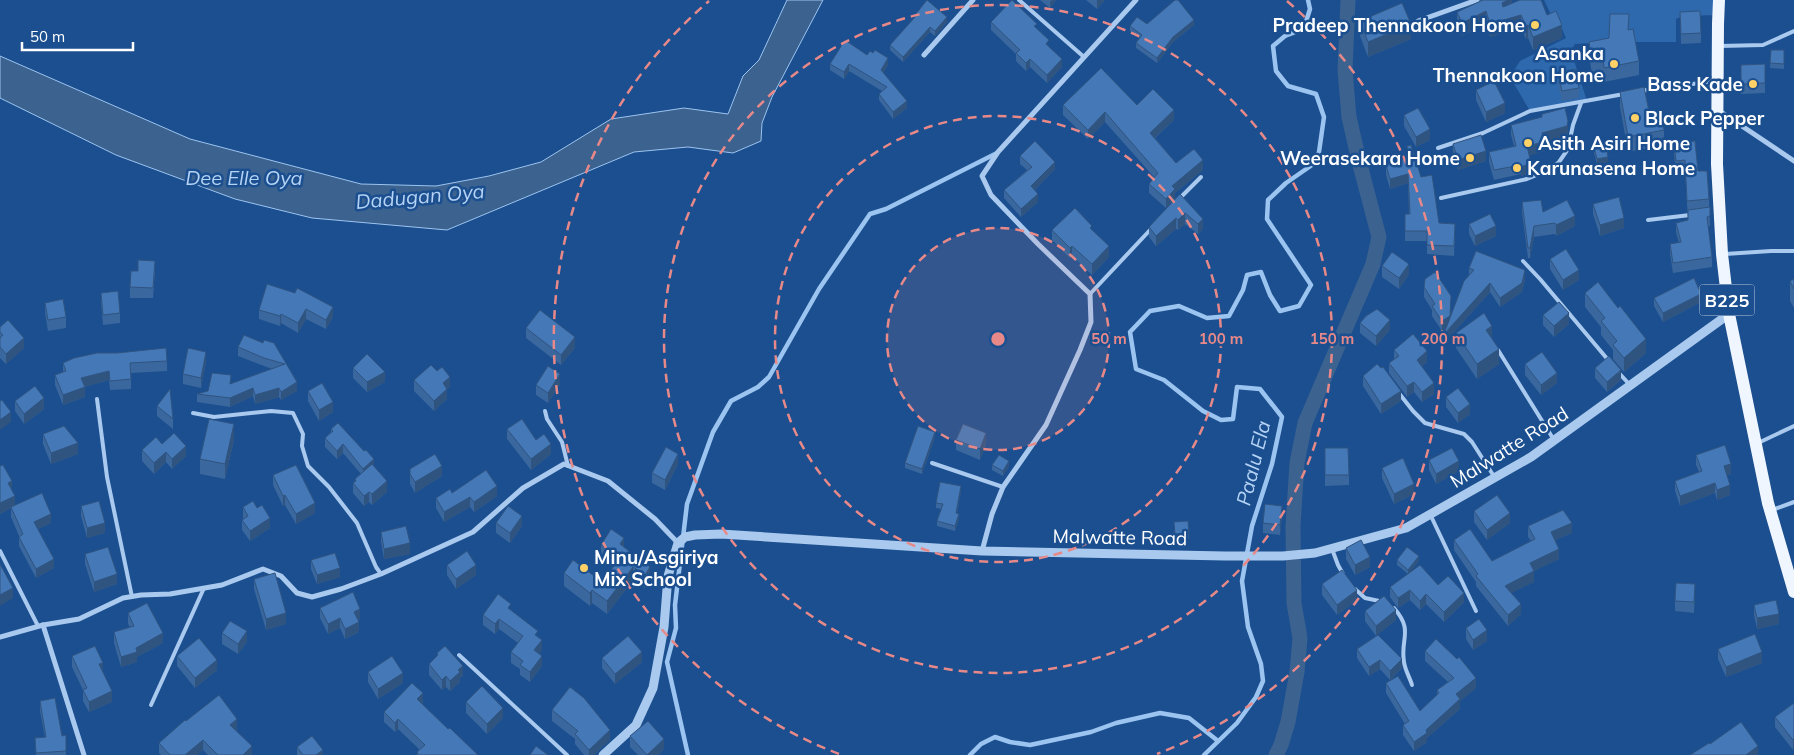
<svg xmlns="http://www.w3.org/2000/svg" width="1794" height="755" font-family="Mulish,sans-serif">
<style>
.green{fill:#2e69ad}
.water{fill:#3c6290;stroke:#9cc4f0}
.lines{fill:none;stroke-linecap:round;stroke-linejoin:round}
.stream{stroke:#9cc4f0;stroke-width:4.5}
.canal{stroke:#3c6290;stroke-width:15}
.service{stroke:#a9c9ee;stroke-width:4}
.minor{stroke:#a9c9ee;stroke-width:5}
.tertiary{stroke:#a9c9ee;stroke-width:9}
.primary{stroke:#f0f6ff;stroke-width:12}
.wall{fill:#3a679d}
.shaded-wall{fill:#305480}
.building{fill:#4478b7;stroke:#305480}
.ring{fill:none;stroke:#e88989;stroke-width:2.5;stroke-dasharray:9 6}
.poi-dot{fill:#ffd166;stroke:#1b4f8f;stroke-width:2}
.labels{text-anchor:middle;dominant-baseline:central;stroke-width:5;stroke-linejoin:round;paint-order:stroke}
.shield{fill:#1b4f8f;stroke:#bbcadd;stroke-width:1}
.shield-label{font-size:18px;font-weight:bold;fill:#fff}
.poi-label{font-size:19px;font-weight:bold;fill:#fff;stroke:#1b4f8f;text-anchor:end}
.street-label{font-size:19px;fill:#fff;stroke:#1b4f8f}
.water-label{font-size:20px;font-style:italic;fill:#b5d3f5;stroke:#1b4f8f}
.centre{fill:#e88989;stroke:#1b4f8f;stroke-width:2.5}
.ring-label{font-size:15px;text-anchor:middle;font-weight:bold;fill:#e88989;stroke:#1b4f8f;stroke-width:5;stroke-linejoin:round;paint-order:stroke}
</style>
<rect width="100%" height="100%" fill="#1b4f8f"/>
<!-- green -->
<path class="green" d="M1544 0H1719L1718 15 1683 16 1676 19V42H1624L1575 44 1571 51 1587 101 1530 111 1510 77 1520 61 1566 38 1559 22 1552 17Z"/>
<!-- water -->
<path class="water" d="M787 0H823L772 97 762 123 761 141 733 153 688 147 634 152 447 230 312 218 235 199 116 155 0 98V56L190 139 361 184 436 186 489 176 541 162 611 119 684 108 728 114 743 76 759 60Z"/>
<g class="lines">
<!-- stream -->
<g class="stream">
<path d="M688 755 667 662 676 628 675 605 687 504 713 432 731 401 758 387 769 377 819 289 870 214 886 209 997 153"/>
<path d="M970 755 981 744 995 737 1010 742 1030 745 1091 732 1116 723 1160 713 1189 718 1218 741"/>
<path d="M1204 755 1237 723 1256 697 1263 681 1261 664 1248 627 1242 581 1252 526 1272 464 1282 417 1260 389 1237 387 1233 419 1221 420 1203 411 1164 380 1136 369 1130 332 1150 311 1179 306 1207 318 1229 316 1243 290 1247 275 1261 272 1270 295 1280 311 1299 306 1311 285 1267 219 1268 200 1286 183 1312 165 1319 152 1324 117 1316 94 1288 86 1276 71 1273 46 1285 36 1298 31 1305 25 1310 9 1308 0"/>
</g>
<!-- canal -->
<path class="canal" d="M1276 755 1281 745 1288 722 1297 672 1300 638 1294 603 1293 526 1297 463 1305 423 1373 264 1379 237 1359 161 1349 117 1345 70 1348 0"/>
<!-- service -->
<g class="service">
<path d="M1019 0 1084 57"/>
<path d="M1720 46 1763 45 1794 31"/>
<path d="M1640 91 1715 81"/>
<path d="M1438 148 1483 133 1530 111 1624 94"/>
<path d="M1180 198 1201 177"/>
<path d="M1441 198 1527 179 1549 170 1559 162 1568 149 1573 125 1581 103"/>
<path d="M1648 220 1690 215"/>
<path d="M1725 254 1771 251H1794"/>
<path d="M1523 261 1540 279 1609 361"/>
<path d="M1090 294 1151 229"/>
<path d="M1498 350 1554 440"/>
<path d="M1618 372 1630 385"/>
<path d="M1398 392 1413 411 1425 423 1464 434 1472 442 1495 478"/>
<path d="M97 399 107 477 132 597"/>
<path d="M545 411 547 419 562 442 568 466"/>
<path d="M193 413 214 417 271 411 293 413 303 434 302 446 308 466 329 487 357 523 376 567 381 574"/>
<path d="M1758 443 1794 426"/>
<path d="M932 463 1003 487"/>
<path d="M1772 510 1794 502"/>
<path d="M1430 514 1476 611"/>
<path d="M1332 549 1338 565 1343 574"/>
<path d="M0 551 38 626"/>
<path d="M1355 589 1365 598 1384 602"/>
<path d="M1394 608C1414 631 1400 638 1404 662 1405 670 1410 678 1412 685"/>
<path d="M459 655 567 755"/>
<path d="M151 705 204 588"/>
</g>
<!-- minor -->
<g class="minor">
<path d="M1418 21 1477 0"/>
<path d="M924 55 973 0"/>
<path d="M1718 110 1794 161"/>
<path d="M982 551 992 514 1003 487 1046 425 1080 350 1091 322 1090 294 1038 244 991 195 982 176 998 152 1136 0"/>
<path d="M43 625 84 755"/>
<path d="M0 637 43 625 79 619 123 598 141 595 170 594 222 585 263 569 281 576 297 593 312 597 341 589 381 574 473 532 523 488 564 464 608 481 655 519 678 543"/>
</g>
<!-- tertiary -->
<path class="tertiary" d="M603 755 636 725 653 688 664 627 668 576 678 543 685 537 695 535 721 534 982 551 1225 556H1283L1315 553 1406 528 1531 457 1729 314"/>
<!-- primary -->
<path class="primary" d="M1719 0 1718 24 1717 164 1722 254 1729 314 1768 503 1794 592"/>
</g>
<!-- wall -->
<g class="wall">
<path d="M1040 0H1056L1050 8Z"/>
<path d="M1086 0H1105L1097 9Z"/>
<path d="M1480 0H1512V3L1547 15 1562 38 1533 50 1528 38 1526 39 1521 28 1490 37 1486 24 1462 36 1457 25V12L1480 2Z"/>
<path d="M1680 12 1701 33V43L1681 44Z"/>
<path d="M915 15 947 22 935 36 930 32 903 62 890 50V45L915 18Z"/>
<path d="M1360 21 1411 39 1368 57 1360 36Z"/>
<path d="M991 22 1037 28 1062 67 1047 83 1030 67 1026 71 1016 61V54L991 30Z"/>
<path d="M1147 24 1194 25 1173 42 1157 63 1136 48V43L1139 38 1130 31V26Z"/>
<path d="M1629 29 1639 61V75L1604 82 1603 72 1592 74 1589 56V42L1609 38Z"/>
<path d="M1771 50H1784V69L1770 68Z"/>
<path d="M867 55 888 65 883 73 907 108 893 119 879 100V94L882 91 849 71 844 79 830 70V64Z"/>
<path d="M1765 64V93L1741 94V65Z"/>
<path d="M1558 74 1579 88V98L1562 101 1558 84Z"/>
<path d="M1476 90 1505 113 1486 122 1476 100Z"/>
<path d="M1620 92 1650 116 1664 130V145L1628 152 1620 107Z"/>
<path d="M1063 105H1137L1174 120 1155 138 1176 163 1203 170 1175 193V199L1166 208 1149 193V184L1154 177 1105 122 1088 139 1063 115Z"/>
<path d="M1542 114 1568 130 1567 136 1544 142V151L1530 155 1531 173 1521 176V174L1494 180 1489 162V152L1514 146 1511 135V125L1542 118Z"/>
<path d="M1404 115 1430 140 1416 147 1404 126Z"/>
<path d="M1674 143 1698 171 1709 199 1710 226H1708L1712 257V267L1673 273 1670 254V244L1679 243 1676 232V223L1688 220 1685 171 1676 172 1674 154Z"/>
<path d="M1453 144 1486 161 1458 170 1453 154Z"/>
<path d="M1594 148 1608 162 1597 164 1594 153Z"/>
<path d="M1020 156 1055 169 1035 190 1038 202 1021 217 1004 198V190L1027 170 1020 164Z"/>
<path d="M1386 165 1421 177 1439 223 1455 233 1454 256 1427 254V241H1405V214H1409L1408 183 1390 189 1386 175Z"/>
<path d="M1180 194 1203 229 1198 234 1185 224 1178 230 1176 229 1156 246 1149 237V227Z"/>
<path d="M1522 202 1543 212 1575 226 1556 236 1555 234 1534 237 1530 258H1528L1522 213Z"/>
<path d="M1593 204 1624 228 1600 236 1593 214Z"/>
<path d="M1469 224 1496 236 1475 246 1469 234Z"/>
<path d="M1052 230 1092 231 1109 257 1092 275 1072 256 1070 258 1052 240Z"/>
<path d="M1550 259 1579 280 1563 290 1550 269Z"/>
<path d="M1382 266 1409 274 1399 289 1382 277Z"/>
<path d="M1469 268 1525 279 1522 292 1500 307 1490 292 1446 341H1445V331L1446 329 1442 331 1432 316V310L1424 297V287L1451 306 1450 318 1469 275Z"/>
<path d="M155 271 153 298H130V287Z"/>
<path d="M1794 279V308L1790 301V281Z"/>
<path d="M267 284 333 317 326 329 306 319 298 333 281 323 280 326 259 319V310Z"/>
<path d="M101 293 120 313V323L103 325 101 303Z"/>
<path d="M1585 293 1646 353 1624 372 1613 359V350L1601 335V327L1585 307Z"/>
<path d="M1654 298 1701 302 1663 322 1654 306Z"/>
<path d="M45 303 66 317V328L48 331 45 313Z"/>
<path d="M1543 315 1569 324 1554 337 1543 325Z"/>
<path d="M1360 323 1390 330 1376 346 1360 333Z"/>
<path d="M0 327 24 348 6 364 0 358Z"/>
<path d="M526 328 575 348 561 365 526 338Z"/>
<path d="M1456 333 1499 364 1477 379 1456 348Z"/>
<path d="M263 343H274L297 391 281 400 279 397 255 404 253 396 230 407 197 402V394L231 384 272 369 264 366 238 356V347Z"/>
<path d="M1394 350 1427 362 1422 366 1434 394 1422 402 1414 392 1407 397 1389 373V363L1394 359Z"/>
<path d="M167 361V371L131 373V389L110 390 109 380 84 387 85 397 63 405 55 385V375L63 372V363Z"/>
<path d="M206 362 201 388 183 384V374Z"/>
<path d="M1525 364 1557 383 1541 395 1525 375Z"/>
<path d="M353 368 385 382 367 392 353 378Z"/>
<path d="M1595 368 1621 380 1607 392 1595 378Z"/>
<path d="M1363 376 1401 401 1381 414 1363 386Z"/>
<path d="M414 380 450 387 447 389V399L434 411 414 391Z"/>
<path d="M560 384 548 403 536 395V385Z"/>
<path d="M308 391 333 412 319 421 308 401Z"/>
<path d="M1446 397 1470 414 1458 423 1446 407Z"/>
<path d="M15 401 44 409 24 424 15 411Z"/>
<path d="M157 406 173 419V429L157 416Z"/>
<path d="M331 429 374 467 387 492 372 505 369 502 364 506 353 493V483L355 482V479L361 474 343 453 337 459 325 447V438L331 432Z"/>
<path d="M507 429 536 440 551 454 531 470 507 439Z"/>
<path d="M43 434 78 454 51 464 43 444Z"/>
<path d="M935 437 922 474 905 468V463Z"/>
<path d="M234 440 225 479 200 474V459Z"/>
<path d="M956 440 986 444 980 460 956 450Z"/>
<path d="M162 444 186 456 172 469 166 462 154 474 142 461V450Z"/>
<path d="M1325 448 1349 475V485L1325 486Z"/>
<path d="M1696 455 1731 474 1727 475 1730 495 1717 500 1715 493 1680 506 1675 491V481L1699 472 1696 465Z"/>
<path d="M1429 460 1459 471 1436 484 1429 470Z"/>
<path d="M678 464 665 490 652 483V473Z"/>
<path d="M992 465 1009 466 1003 476 992 470Z"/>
<path d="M0 466 12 490 15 506 51 523 38 529 54 568 36 578 19 546V536L11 517V508L0 514Z"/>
<path d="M1382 468 1414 494 1394 504 1382 478Z"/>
<path d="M410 469 442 476 415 493 410 484Z"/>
<path d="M273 475 315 513 296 524 285 505 283 506 273 485Z"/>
<path d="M961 491 957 513 959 519 955 531 937 526V521L941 509 936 508V503Z"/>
<path d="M452 493 497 496 474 512 470 507 444 522 436 508V498Z"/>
<path d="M81 506 105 533 87 538 81 516Z"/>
<path d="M243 507 270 528 250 541 242 530V520L244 519 243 518Z"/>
<path d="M1474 511 1510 523 1487 540 1474 522Z"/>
<path d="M1282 516 1280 535 1263 533V523Z"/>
<path d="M1174 522 1189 533V538L1175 539Z"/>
<path d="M496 523 522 526 510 543 496 533Z"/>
<path d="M1528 526 1572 533 1555 540 1559 559 1534 571V582L1511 593 1521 614 1508 626 1476 586V582L1454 550V540L1492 561 1531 541 1528 537Z"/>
<path d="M381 532 410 554 384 559 381 542Z"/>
<path d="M601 545 624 547 650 580 645 588 633 580 607 614 592 603 590 606 564 586V573L602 582 614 567 601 558Z"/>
<path d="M1346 548 1370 567 1355 575 1346 559Z"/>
<path d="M85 554 117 584 94 592 85 564Z"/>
<path d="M311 560 340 577 317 584 311 569Z"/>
<path d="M1397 560 1419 561 1410 572 1438 585 1464 602 1444 622 1426 604 1420 610 1410 600 1398 608 1390 597V587L1408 574 1397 565Z"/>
<path d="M447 565 476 575 456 589 447 575Z"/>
<path d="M254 579 286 624 266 630 254 589Z"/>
<path d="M1322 584 1357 600 1337 615 1322 595Z"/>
<path d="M1695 594 1694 613 1675 611V601Z"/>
<path d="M1754 605 1779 624 1757 629 1754 615Z"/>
<path d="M320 608 360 619 358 620 359 632 345 639 340 628 328 634 320 618Z"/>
<path d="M511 610 538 637 542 650 539 654 542 666 530 682 520 675V669L511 663V652L518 643 499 629 495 634 483 625V615Z"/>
<path d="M1365 611 1396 620 1377 635 1402 668 1390 680 1380 669 1369 676 1357 658V649L1376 636 1365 621Z"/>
<path d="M128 613 163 643 137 657V662L121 667 114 643V632L130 627 128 624Z"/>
<path d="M1466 628 1487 641 1473 650 1466 639Z"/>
<path d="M222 633 247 642 238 654 222 644Z"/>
<path d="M1718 649 1762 663 1726 677 1718 659Z"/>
<path d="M1425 651 1476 688 1460 701V709L1427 738V742L1414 751 1403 735V725L1405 724 1386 693V683L1420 711 1437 695V690L1448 682 1425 661Z"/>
<path d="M437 653 463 676 460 678V682L450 691 446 687 442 690 429 675V664L437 656Z"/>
<path d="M72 656 103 672 112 702 89 712 83 701V690L72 667Z"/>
<path d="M177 656 217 670 195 688 177 666Z"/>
<path d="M602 658 642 662 615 684 602 668Z"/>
<path d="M368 672 403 683 378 699 368 682Z"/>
<path d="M40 701 62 736 66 735V755H36L35 738 45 737 40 711Z"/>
<path d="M466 702 503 718 487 734 466 713Z"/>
<path d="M423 703 422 704 448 729 478 755H417V752L420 750 398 729 395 732 384 722V712Z"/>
<path d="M1794 703 1793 750 1775 727V717Z"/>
<path d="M552 710 610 740 594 755H584L575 744V739L552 721Z"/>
<path d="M186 721 237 729 236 730 252 755H208L203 750 197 755H161L159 753V743Z"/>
<path d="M630 736 664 749 658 755H638L630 747Z"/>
<path d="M297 747 323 755H297Z"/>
</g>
<!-- shaded-wall -->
<g class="shaded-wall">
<path d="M1052 0H1056L1050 8V2Z"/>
<path d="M1097 0H1105L1097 9Z"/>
<path d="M1508 0H1512V11L1502 16V3Z"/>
<path d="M1486 11V24L1462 36V23Z"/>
<path d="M1521 15V28L1490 37V24Z"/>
<path d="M947 17V22L935 36V31Z"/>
<path d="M1194 20V25L1173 42 1157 63V58L1173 37Z"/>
<path d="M1411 24V39L1368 57V42Z"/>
<path d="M1528 25V38L1526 39V26Z"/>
<path d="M1562 25V38L1533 50V37Z"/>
<path d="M930 27V32L903 62V57Z"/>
<path d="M888 58V65L881 77V70Z"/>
<path d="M1030 59V67L1026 71V63Z"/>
<path d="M1062 59V67L1047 83V75Z"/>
<path d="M849 64V71L844 79V72Z"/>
<path d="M907 101V108L893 119V112Z"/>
<path d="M1505 103V113L1486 122V112Z"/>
<path d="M1174 110V120L1150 142V133Z"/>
<path d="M1105 112V122L1088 139V130Z"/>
<path d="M1568 121V130L1567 136 1544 142V151L1527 156V146L1542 133Z"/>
<path d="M1430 129V140L1416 147V137Z"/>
<path d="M1486 151V161L1458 170V160Z"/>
<path d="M1608 157V162L1597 164V159Z"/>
<path d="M1203 160V170L1175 193V199L1166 208V199L1172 186Z"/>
<path d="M1055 162V169L1031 194V186Z"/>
<path d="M1531 163V173L1521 176V167Z"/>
<path d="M1408 174V183L1390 189V179Z"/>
<path d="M1038 194V202L1021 217V209Z"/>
<path d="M1185 213V224L1178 230V220Z"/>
<path d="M1575 216V226L1556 236V225Z"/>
<path d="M1176 218V229L1156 246V236Z"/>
<path d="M1624 218V228L1600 236V225Z"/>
<path d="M1203 219V229L1198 234V224Z"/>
<path d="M1496 226V236L1475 246V236Z"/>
<path d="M1534 226V237L1530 258V248Z"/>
<path d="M1072 246V256L1070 258V248Z"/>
<path d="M1109 246V257L1092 275V264Z"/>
<path d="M1409 264V274L1399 289V278Z"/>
<path d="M1525 270V279L1522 292 1500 307V298Z"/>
<path d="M1579 270V280L1563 290V280Z"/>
<path d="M1490 283V292L1446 341V332Z"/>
<path d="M1701 294V302L1663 322V313Z"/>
<path d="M1451 296 1450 326 1442 331V321Z"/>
<path d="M333 307V317L326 329V320Z"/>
<path d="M306 309V319L298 333V323Z"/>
<path d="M1569 313V324L1554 337V326Z"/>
<path d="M281 314V323L280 326V316Z"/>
<path d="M1390 320V330L1376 346V336Z"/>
<path d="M1492 326V341L1486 330Z"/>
<path d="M575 337V348L561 365V355Z"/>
<path d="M24 338V348L6 364V354Z"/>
<path d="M1646 339V353L1624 372V358Z"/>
<path d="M1499 349V364L1477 379V364Z"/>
<path d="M1427 351V362L1417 370V360Z"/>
<path d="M206 352V362L201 388V378Z"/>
<path d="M1621 370V380L1607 392V382Z"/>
<path d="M109 371V380L81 388V378Z"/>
<path d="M385 372V382L367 392V382Z"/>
<path d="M1557 373V383L1541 395V385Z"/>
<path d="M560 374V384L548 403V393Z"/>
<path d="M450 377V387L447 389V399L434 411V401L443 383Z"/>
<path d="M297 382V391L281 400V392Z"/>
<path d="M1414 382V392L1407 397V386Z"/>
<path d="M1434 383V394L1422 402V392Z"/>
<path d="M85 387V397L63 405V395Z"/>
<path d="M253 388V396L230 407V398Z"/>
<path d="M279 388V397L255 404V395Z"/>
<path d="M1401 391V401L1381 414V404Z"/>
<path d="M44 398V409L24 424V414Z"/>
<path d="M333 402V412L319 421V410Z"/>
<path d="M1470 404V414L1458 423V413Z"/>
<path d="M11 412V422L0 430V420Z"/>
<path d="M234 424V440L225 479V464Z"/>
<path d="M935 432V437L922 474V469Z"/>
<path d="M986 433V444L980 460V449Z"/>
<path d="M78 443V454L51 464V453Z"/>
<path d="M343 444V453L337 459V451Z"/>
<path d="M551 444V454L531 470V459Z"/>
<path d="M186 446V456L172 469V459Z"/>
<path d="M166 452V462L154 474V463Z"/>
<path d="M678 454V464L665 490V480Z"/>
<path d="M374 459V468L363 477V469Z"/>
<path d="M1009 461V466L1003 476V471Z"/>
<path d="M1459 461V471L1436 484V474Z"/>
<path d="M1731 464V474L1724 476V466Z"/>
<path d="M442 466V476L415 493V482Z"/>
<path d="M12 481V491L8 483Z"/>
<path d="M387 481V492L372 505V494Z"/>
<path d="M1715 483V493L1680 506V496Z"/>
<path d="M1414 484V494L1394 504V494Z"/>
<path d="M1730 485V495L1717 500V490Z"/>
<path d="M497 486V496L474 512V502Z"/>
<path d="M961 486V491L956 518V513Z"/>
<path d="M369 492V502L364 506V496Z"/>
<path d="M285 495V505L283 506V496Z"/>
<path d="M15 496V506L0 514V503Z"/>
<path d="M470 497V507L444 522V512Z"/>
<path d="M315 503V513L296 524V514Z"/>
<path d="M1282 506V516L1280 535V525Z"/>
<path d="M1510 513V523L1487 540V530Z"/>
<path d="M51 514V523L34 531V522Z"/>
<path d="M959 514V519L955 531V526Z"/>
<path d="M522 516V526L510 543V533Z"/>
<path d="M270 518V528L250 541V531Z"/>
<path d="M105 523V533L87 538V528Z"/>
<path d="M1572 523V533L1551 542V532Z"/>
<path d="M624 538V551L620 544Z"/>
<path d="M410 543V554L384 559V549Z"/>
<path d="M1559 549V559L1534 571V582L1505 596V586L1530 563Z"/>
<path d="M1419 556V561L1408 575V570Z"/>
<path d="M1370 557V567L1355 575V565Z"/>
<path d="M54 559V568L36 578V569Z"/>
<path d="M476 565V575L456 589V579Z"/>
<path d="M633 567V580L607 614V601Z"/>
<path d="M650 567V580L645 588V575Z"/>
<path d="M340 568V577L317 584V575Z"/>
<path d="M117 574V584L94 592V582Z"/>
<path d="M1695 584V594L1694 613V602Z"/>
<path d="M13 588V598L0 606V595Z"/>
<path d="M592 590V603L590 606V593Z"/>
<path d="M1357 590V600L1337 615V605Z"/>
<path d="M1410 590V600L1398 608V598Z"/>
<path d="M1464 593V602L1444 622V612Z"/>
<path d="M1426 594V604L1420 610V601Z"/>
<path d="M1521 604V614L1508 626V615Z"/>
<path d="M360 609V619L354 622V612Z"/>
<path d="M1396 610V620L1376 636V626Z"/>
<path d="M286 613V624L266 630V619Z"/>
<path d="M1779 614V624L1757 629V618Z"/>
<path d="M340 618V628L328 634V624Z"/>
<path d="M499 619V629L495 634V624Z"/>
<path d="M359 622V632L345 639V629Z"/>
<path d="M1487 630V641L1473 650V640Z"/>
<path d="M247 631V642L238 654V644Z"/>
<path d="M163 633V643L137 657V662L121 667V657L136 648Z"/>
<path d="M542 640V650L534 660V650Z"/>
<path d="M642 652V662L615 684V674Z"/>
<path d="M1762 652V663L1726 677V667Z"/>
<path d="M542 656V666L530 682V672Z"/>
<path d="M1402 659V668L1390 680V671Z"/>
<path d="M217 660V670L195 688V678Z"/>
<path d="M1380 660V669L1369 676V667Z"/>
<path d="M103 663V673L99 664Z"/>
<path d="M463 666V676L460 678V682L450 691V681L458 670Z"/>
<path d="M403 673V683L378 699V689Z"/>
<path d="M446 676V687L442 690V680Z"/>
<path d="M1476 678V688L1460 701V709L1427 738V742L1414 751V742L1426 730 1456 694Z"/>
<path d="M112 691V702L89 712V702Z"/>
<path d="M423 693V703L417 709V699Z"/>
<path d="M503 708V718L487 734V724Z"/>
<path d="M237 719V729L230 735V725Z"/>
<path d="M398 719V729L395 732V723Z"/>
<path d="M610 730V740L594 755H589V750Z"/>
<path d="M664 739V749L658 755H647Z"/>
<path d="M1794 739V749L1793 750V740Z"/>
<path d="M203 740V750L197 755H185Z"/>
<path d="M252 746V755H243Z"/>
<path d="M1758 746V755H1746Z"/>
<path d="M323 750V755H316Z"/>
</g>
<!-- building -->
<g class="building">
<path d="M927 0 947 17 935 31 930 27 903 57 890 45 916 16 915 15Z"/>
<path d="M1012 0 1037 24 1034 26 1049 40 1046 44 1062 59 1047 75 1030 59 1026 63 1016 53 1020 50 991 22Z"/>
<path d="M1175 0H1178L1194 20 1173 37 1157 58 1136 43 1142 35 1130 26 1137 17 1147 24Z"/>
<path d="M1483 0H1508L1502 3 1503 7 1520 0H1541L1547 15 1556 11 1562 25 1533 37 1528 25 1526 26 1521 15 1490 24 1486 11 1462 23 1457 12Z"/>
<path d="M1402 3 1411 24 1368 42 1360 21Z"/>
<path d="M1700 11 1701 33 1681 34 1680 12Z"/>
<path d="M1610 14H1629L1628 30 1633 29 1639 61 1604 68 1603 58 1592 60 1589 42 1609 38Z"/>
<path d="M845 40 867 55 870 51 873 53 875 50 888 58 881 70 907 101 893 112 879 94 887 87 849 64 844 72 830 64Z"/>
<path d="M1771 50H1784V64L1770 63Z"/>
<path d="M1765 64V83L1741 84V65Z"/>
<path d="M1101 68 1137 105 1153 89 1174 110 1150 133 1176 163 1194 149 1203 160 1172 186 1175 189 1166 199 1149 184 1158 173 1105 112 1088 130 1063 105Z"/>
<path d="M1575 69 1579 88 1562 91 1558 74Z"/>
<path d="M1494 81 1505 103 1486 112 1476 90Z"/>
<path d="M1644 87 1650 116 1661 114 1664 130 1628 137 1620 92Z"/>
<path d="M1418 108 1430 129 1416 137 1404 115Z"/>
<path d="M1565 108 1568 121 1567 126 1542 133 1544 142 1527 146 1531 163 1521 167V165L1494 170 1489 152 1516 146 1511 125 1542 117V114Z"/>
<path d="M1481 135 1486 151 1458 160 1453 144Z"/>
<path d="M1035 141 1055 162 1031 186 1038 194 1021 209 1004 190 1032 167 1020 156Z"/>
<path d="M1695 141 1698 171H1707L1709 199 1687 201 1685 160 1676 161 1674 143Z"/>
<path d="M1411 145 1421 177 1432 175 1439 223 1455 224 1454 246 1427 245V231H1405V214H1410L1408 174 1390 179 1386 165 1408 158 1407 146Z"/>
<path d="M1606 145 1608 157 1597 159 1594 148Z"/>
<path d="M1180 194 1203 219 1198 224 1185 213 1178 220 1176 218 1156 236 1149 227Z"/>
<path d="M1619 197 1624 218 1600 225 1593 204Z"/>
<path d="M1541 200 1543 212 1567 200 1575 216 1556 225 1555 223 1534 226 1530 248H1528L1522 202Z"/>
<path d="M1710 207V216L1707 217 1712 257 1673 263 1670 244 1681 242 1676 223 1688 220V210Z"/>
<path d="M1075 208 1092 226 1090 228 1109 246 1092 264 1072 246 1070 248 1052 230Z"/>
<path d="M1490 214 1496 226 1475 236 1469 224Z"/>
<path d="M1566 249 1579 270 1563 280 1550 259Z"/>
<path d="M1476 251 1525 270 1522 283 1500 298 1490 283 1446 332 1445 331 1464 281 1474 270 1469 268Z"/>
<path d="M1392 252 1409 264 1399 278 1382 266Z"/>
<path d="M138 260 155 261 153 288 130 287 131 271H138Z"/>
<path d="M1435 272 1451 296 1450 316 1442 321 1432 306 1435 304 1424 287 1425 279Z"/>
<path d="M1694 278 1701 294 1663 313 1654 298Z"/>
<path d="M1794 279V289L1790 281Z"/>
<path d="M1598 282 1618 308 1620 306 1646 339 1624 358 1613 345 1617 341 1601 321 1605 318 1585 293Z"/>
<path d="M267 284 295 293 297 288 333 307 326 320 306 309 298 323 281 314 280 316 259 310Z"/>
<path d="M118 291 120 313 103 315 101 293Z"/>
<path d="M63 299 66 317 48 320 45 303Z"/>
<path d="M1559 302 1569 313 1554 326 1543 315Z"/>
<path d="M1377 309 1390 320 1376 336 1360 323 1366 316Z"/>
<path d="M540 310 575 337 561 355 526 328Z"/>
<path d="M1484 313 1492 326 1486 330 1499 349 1477 364 1456 333Z"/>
<path d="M8 320 24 338 6 354 0 347V338L3 335 0 332V327Z"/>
<path d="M1413 334 1427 351 1417 360 1434 383 1422 392 1414 382 1407 386 1389 363 1399 356 1394 350Z"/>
<path d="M244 335 263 343 264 340 274 343 297 382 281 392 279 388 255 395 253 388 230 398 197 394 208 391 212 373 231 375 230 384 285 364 264 358 238 347Z"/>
<path d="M166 348 167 361 130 363 131 379 110 381 109 371 81 378 85 387 63 395 55 375 66 371 63 363 74 358 97 353H117Z"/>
<path d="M188 348 206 352 201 378 183 374Z"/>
<path d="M1542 352 1557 373 1541 385 1525 364Z"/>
<path d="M367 354 385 372 367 382 353 368Z"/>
<path d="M1609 356 1621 370 1607 382 1595 368Z"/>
<path d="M1377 364 1381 368 1383 367 1401 391 1381 404 1363 376Z"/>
<path d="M431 365 437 371 442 367 450 377 443 383 447 389 434 401 414 380Z"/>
<path d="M548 366 560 374 548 393 536 385Z"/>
<path d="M322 383 333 402 319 410 308 391Z"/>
<path d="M35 386 44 398 24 414 15 401Z"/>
<path d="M1458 388 1470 404 1458 413 1446 397Z"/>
<path d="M170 389 173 419 157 406Z"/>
<path d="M2 400 11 412 0 420V401Z"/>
<path d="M209 419 234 424 225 464 200 459Z"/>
<path d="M522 419 536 440 544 434 551 444 531 459 507 429Z"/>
<path d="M338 423 364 451 366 450 374 459 363 469 343 444 337 451 325 438 333 431 331 429Z"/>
<path d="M963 424 986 433 980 449 956 440Z"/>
<path d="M64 426 78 443 51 453 43 434Z"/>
<path d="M918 426 935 432 922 469 905 463Z"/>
<path d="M174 433 186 446 172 459 166 452 154 463 142 450 156 437 162 444Z"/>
<path d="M1725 445 1731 464 1724 466 1730 485 1717 490 1715 483 1680 496 1675 481 1702 471 1696 455Z"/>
<path d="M666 447 678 454 665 480 652 473Z"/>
<path d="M1325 448H1348L1349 475H1325Z"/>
<path d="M1452 448 1459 461 1436 474 1429 460Z"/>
<path d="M435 454 442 466 415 482 410 474V469Z"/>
<path d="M999 455 1009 461 1003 471 992 465Z"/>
<path d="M1403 458 1414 484 1394 494 1382 468Z"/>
<path d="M372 464 387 481 372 494 369 492 364 496 353 483 356 481 355 479Z"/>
<path d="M3 465 12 481 8 483 15 496 0 503V466Z"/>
<path d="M296 465 315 503 296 514 285 495 283 496 273 475Z"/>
<path d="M486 470 497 486 474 502 470 497 444 512 436 498 450 489 452 493Z"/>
<path d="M940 482 961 486 956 513 959 514 955 526 937 521 943 504 936 503Z"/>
<path d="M42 493 51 514 34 522 54 559 36 569 19 537 23 534 11 507Z"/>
<path d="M1497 495 1510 513 1487 530 1474 511Z"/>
<path d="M99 501 105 523 87 528 81 506Z"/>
<path d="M253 501 257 508 262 505 270 518 250 531 242 520 248 516 243 507Z"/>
<path d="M1265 504 1282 506 1280 525 1263 523Z"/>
<path d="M508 506 522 516 510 533 496 523Z"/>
<path d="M1563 510 1572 523 1551 532 1559 549 1530 563 1534 571 1505 586 1521 604 1508 615 1476 576 1478 574 1454 540 1470 529 1492 561 1535 539 1528 526Z"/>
<path d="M1188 521 1189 533 1175 534 1174 522Z"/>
<path d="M406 526 410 543 384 549 381 532Z"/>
<path d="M611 529 624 538 620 544 650 567 645 575 633 567 607 601 592 590 590 593 564 573 573 560 602 582 620 558 601 545Z"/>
<path d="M1361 540 1370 557 1355 565 1346 548Z"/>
<path d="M108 547 117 574 94 582 85 554Z"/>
<path d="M1407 547 1419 556 1408 570 1397 560Z"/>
<path d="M467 551 476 565 456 579 447 565Z"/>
<path d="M335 553 340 568 317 575 311 560Z"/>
<path d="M0 564 13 588 0 595Z"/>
<path d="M1420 565 1438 585 1448 576 1464 593 1444 612 1426 594 1420 601 1410 590 1398 598 1390 587Z"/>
<path d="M1342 570 1357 590 1337 605 1322 584Z"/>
<path d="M275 573 286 613 266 619 254 579Z"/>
<path d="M1676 583 1695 584 1694 602 1675 601Z"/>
<path d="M353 592 360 609 354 612 359 622 345 629 340 618 328 624 320 608Z"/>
<path d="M498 594 511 604 508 608 538 631 535 635 542 640 534 650 542 656 530 672 520 665 523 661 511 652 523 636 499 619 495 624 483 615Z"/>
<path d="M1384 596 1396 610 1376 626 1365 611Z"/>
<path d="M1776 600 1779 614 1757 618 1754 605Z"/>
<path d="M147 603 163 633 136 648 137 652 121 657 114 632 134 626 128 613Z"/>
<path d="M1479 619 1487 630 1473 640 1466 628Z"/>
<path d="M230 621 247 631 238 644 222 633Z"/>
<path d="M1755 634 1762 652 1726 667 1718 649Z"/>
<path d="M1378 635 1402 659 1390 671 1380 660 1369 667 1357 649Z"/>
<path d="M628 636 642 652 615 674 602 658Z"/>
<path d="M199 638 217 660 195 678 177 656Z"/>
<path d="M1436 639 1457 659 1459 657 1476 678 1456 694 1460 699 1426 730 1427 733 1414 742 1403 725 1409 721 1386 683 1398 676 1420 711 1439 693 1437 690 1454 678 1425 651Z"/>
<path d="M95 646 103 663 99 664 112 691 89 702 83 690 87 688 72 656Z"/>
<path d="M445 646 463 666 458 670 460 672 450 681 446 676 442 680 429 664 438 655 437 653Z"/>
<path d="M392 656 403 673 378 689 368 672Z"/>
<path d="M412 683 423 693 417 699 448 729 450 728 478 755H419L417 752 425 745 398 719 395 723 384 712Z"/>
<path d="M482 686 503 708 487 724 466 702Z"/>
<path d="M570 687 584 698 610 730 589 750 575 734 578 731 552 710Z"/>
<path d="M219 695 237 719 230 725 252 746 243 755H218L203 740 185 755H170L159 743 185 720 186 721Z"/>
<path d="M55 698 62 736 66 735V751L36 753 35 738 46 737 40 701Z"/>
<path d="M1794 703V739L1793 740 1775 717Z"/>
<path d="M648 721 664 739 647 755 630 736Z"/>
<path d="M1741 722 1758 746 1746 755H1690L1709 743 1710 744Z"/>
<path d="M312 736 323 750 316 755H303L297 747Z"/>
<path d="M536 746 548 755H530Z"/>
</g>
<!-- distance rings -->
<circle cx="998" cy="339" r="111" fill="#e88989" fill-opacity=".12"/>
<g class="ring">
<circle cx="998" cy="339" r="111"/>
<circle cx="998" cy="339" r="223"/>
<circle cx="998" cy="339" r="334"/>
<path d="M839 754A445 445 0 0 1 709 1M1287 1A445 445 0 0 1 1157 754"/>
</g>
<!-- markers -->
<g class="poi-dot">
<circle cx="1535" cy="25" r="5"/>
<circle cx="1614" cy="64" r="5"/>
<circle cx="1753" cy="84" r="5"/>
<circle cx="1635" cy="118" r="5"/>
<circle cx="1528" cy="143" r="5"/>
<circle cx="1470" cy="158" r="5"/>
<circle cx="1517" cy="168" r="5"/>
<circle cx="584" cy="568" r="5"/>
</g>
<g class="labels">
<!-- shield labels -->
<rect class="shield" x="1699.5" y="284.5" width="55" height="31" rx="4"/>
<g class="shield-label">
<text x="1727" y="300">B225</text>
</g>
<!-- poi labels -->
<g class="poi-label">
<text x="1525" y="25">Pradeep Thennakoon Home</text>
<text x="1604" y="53">Asanka<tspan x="1604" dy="22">Thennakoon Home</tspan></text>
<text x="1743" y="84">Bass Kade</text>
<text x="1645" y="118" text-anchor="start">Black Pepper</text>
<text x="1538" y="143" text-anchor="start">Asith Asiri Home</text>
<text x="1460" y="158">Weerasekara Home</text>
<text x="1527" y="168" text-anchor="start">Karunasena Home</text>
<text x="594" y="557" text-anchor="start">Minu/Asgiriya<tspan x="594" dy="22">Mix School</tspan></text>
</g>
<!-- street labels -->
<g class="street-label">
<text transform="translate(1509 447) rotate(-32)">Malwatte Road</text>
<text transform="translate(1120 537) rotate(1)">Malwatte Road</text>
</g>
<!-- water labels -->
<g class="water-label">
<text x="244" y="177">Dee Elle Oya</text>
<text transform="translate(420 196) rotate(-5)">Dadugan Oya</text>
<text transform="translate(1253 463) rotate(-76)">Paalu Ela</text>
</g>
</g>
<circle cx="998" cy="339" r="8" class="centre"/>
<g class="ring-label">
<text x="1109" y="344">50 m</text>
<text x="1221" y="344">100 m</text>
<text x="1332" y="344">150 m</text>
<text x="1443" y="344">200 m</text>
</g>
<!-- scale -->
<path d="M22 42v8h111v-8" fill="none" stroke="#ffffff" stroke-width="2.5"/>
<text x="30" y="42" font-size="15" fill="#ffffff" stroke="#1b4f8f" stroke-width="4" paint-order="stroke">50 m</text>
</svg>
